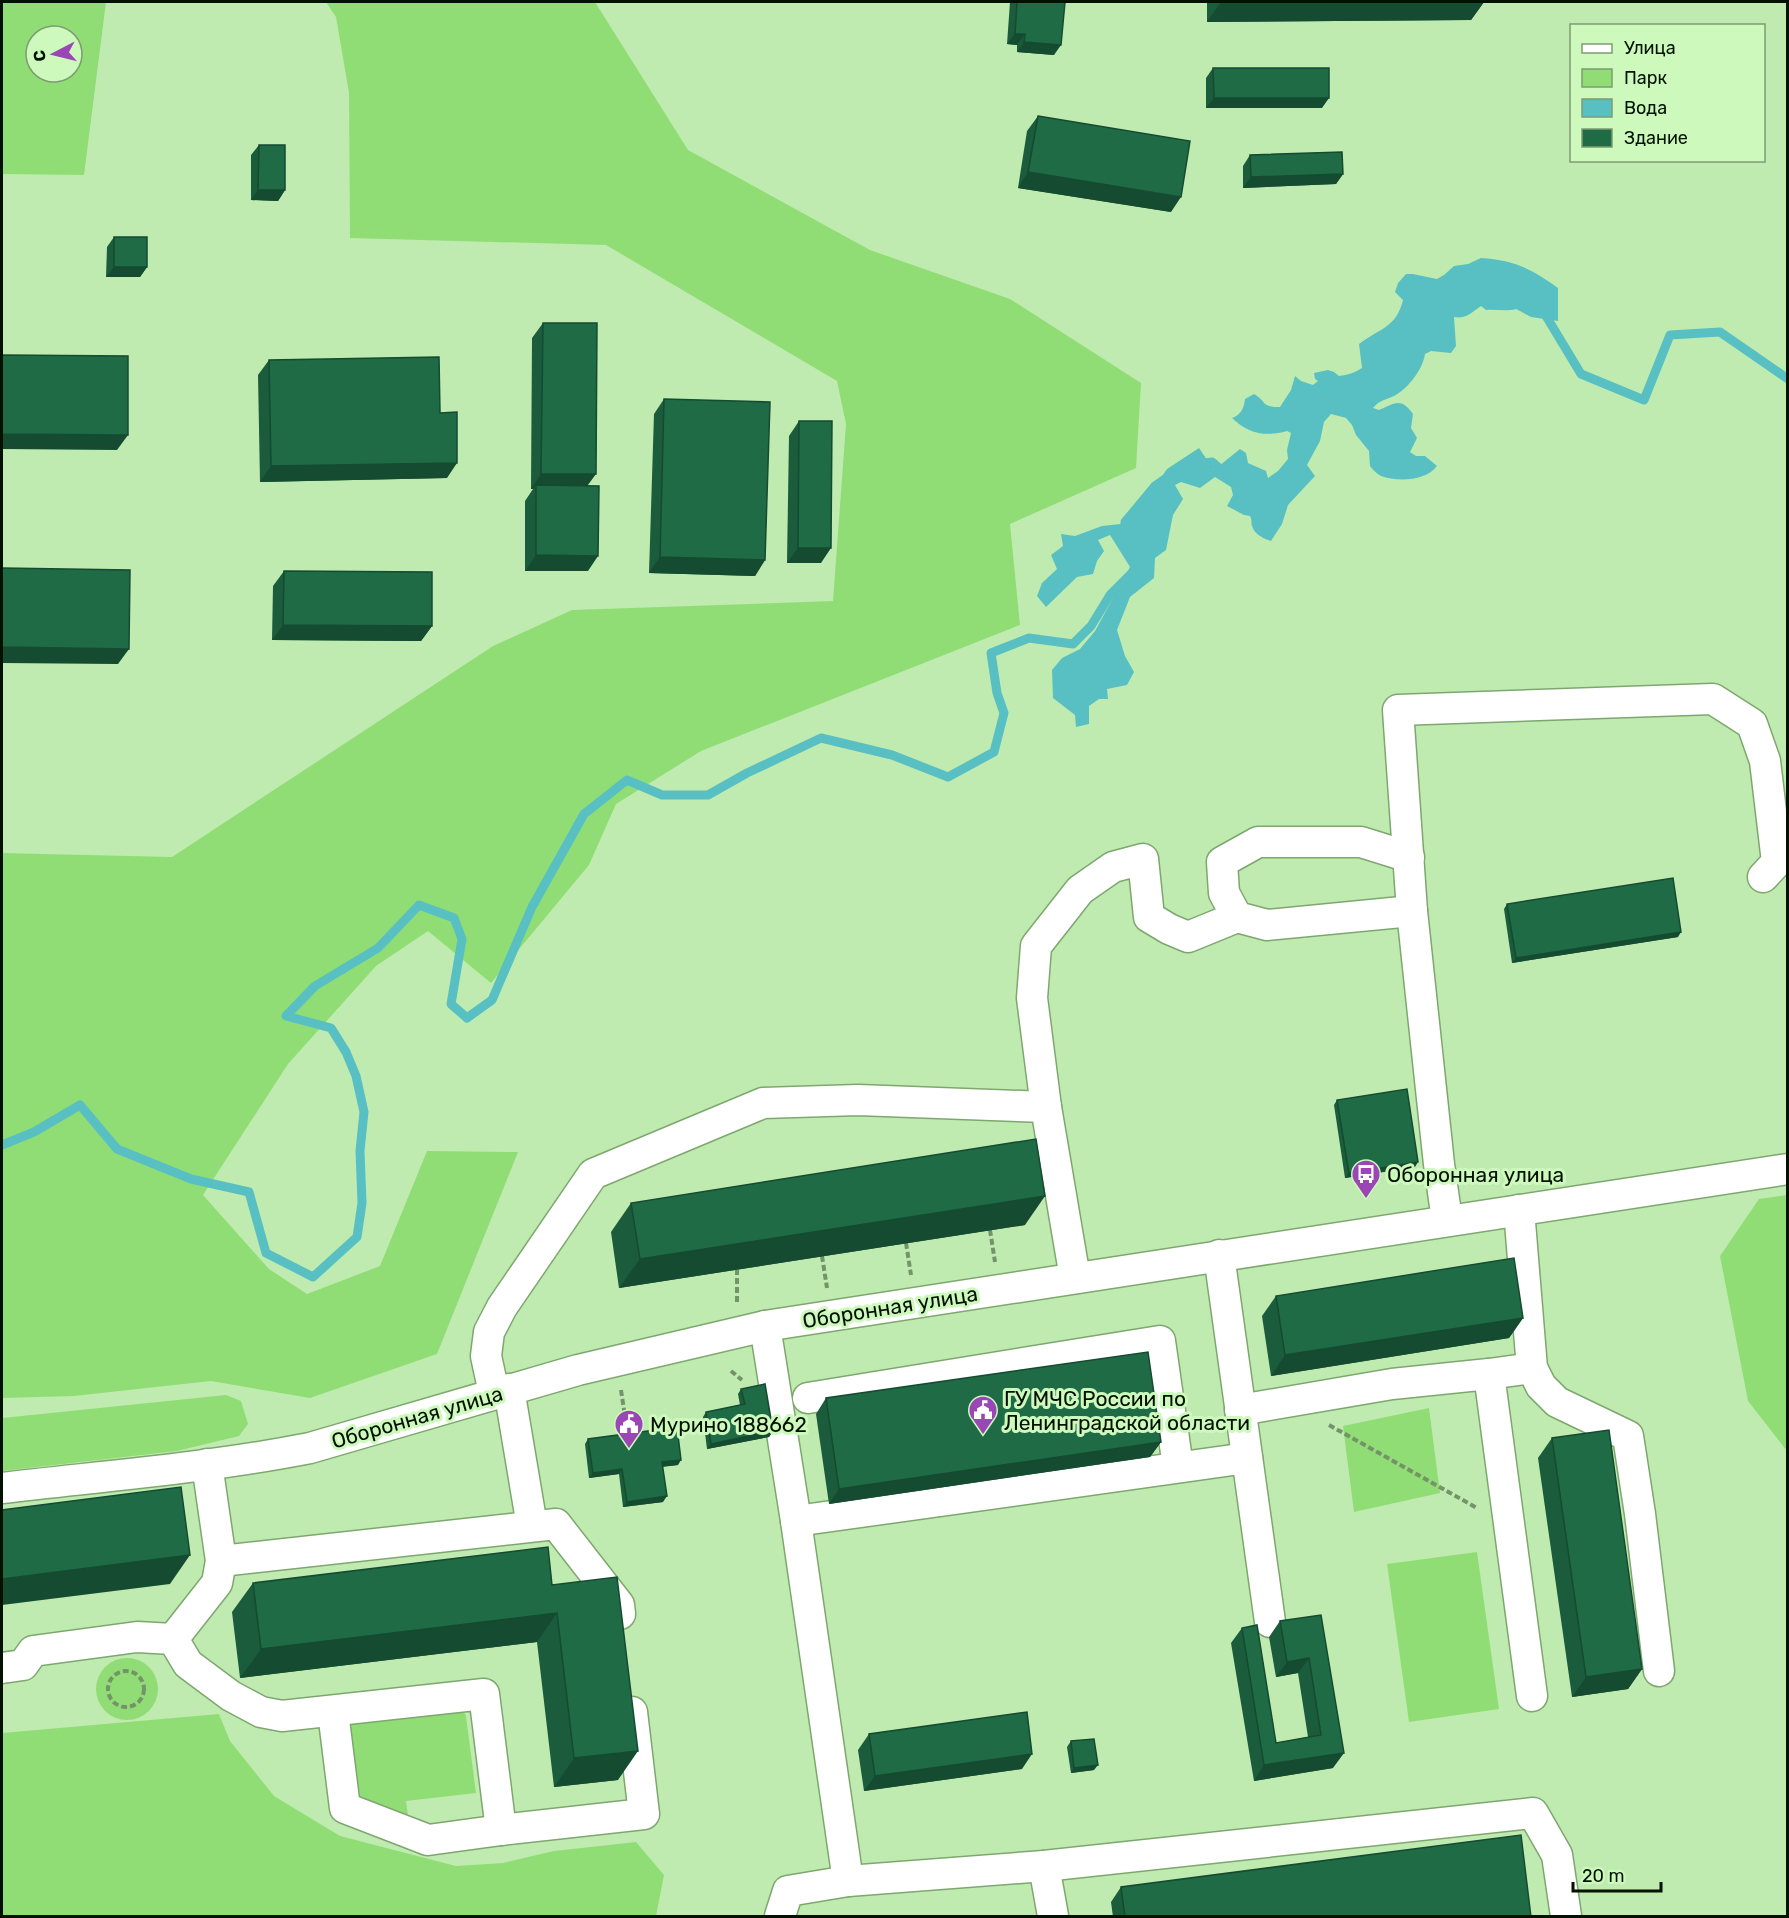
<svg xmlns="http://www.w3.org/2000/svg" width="1789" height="1918" font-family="Rubik,sans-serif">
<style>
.green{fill:#91dd75;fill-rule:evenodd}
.water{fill:#58c0c3}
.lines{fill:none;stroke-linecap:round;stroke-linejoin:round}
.stream{stroke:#58c0c3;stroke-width:9}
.minor-casing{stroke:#7ea76f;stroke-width:33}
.path{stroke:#749369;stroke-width:4;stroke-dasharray:6 3;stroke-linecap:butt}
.minor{stroke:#fff;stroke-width:30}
.wall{fill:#1a5c3b}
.shaded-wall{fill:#154b30}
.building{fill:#1e6b45;stroke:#154b30;stroke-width:1.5}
.labels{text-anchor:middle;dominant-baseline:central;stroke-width:6;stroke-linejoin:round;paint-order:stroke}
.poi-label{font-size:21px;fill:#031101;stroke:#cdf9bd;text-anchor:start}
.street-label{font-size:21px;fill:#031101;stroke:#cdf9bd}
</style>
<rect width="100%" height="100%" fill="#c0ebb0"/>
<!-- green -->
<g class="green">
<path d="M2 2H106L84 175 2 174ZM36 36H72V72H36Z"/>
<path d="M326 2H595L688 150 870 250 1010 299 1141 383 1136 468 1010 524 1020 625 701 751 616 804 589 865 491 983 428 931 376 966 288 1064 203 1195 269 1269 307 1294 380 1266 427 1151 518 1152 437 1354 310 1398 211 1381 74 1396 2 1398V853L172 857 493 646 572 610 833 601 846 424 837 381 606 245 350 238 349 93 336 17Z"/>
<path d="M1787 1195H1788L1787 1451 1748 1401 1720 1256 1759 1199Z"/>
<path d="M226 1395 241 1401 248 1424 239 1436 177 1451 2 1471V1418Z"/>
<path d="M1429 1408 1440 1493 1354 1512 1343 1426Z"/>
<path d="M1477 1552 1499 1709 1409 1722 1387 1564Z"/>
<circle cx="127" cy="1689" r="31"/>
<path d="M462 1709 466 1716 476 1793 406 1801 410 1829 357 1805 347 1733 350 1724 357 1718Z"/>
<path d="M219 1714 230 1741 274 1796 340 1836 456 1866 503 1863 554 1851 636 1842 664 1875 656 1916H2V1733Z"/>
</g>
<!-- water -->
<path class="water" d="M1481 258C1514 260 1532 269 1558 288V321L1531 317 1516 309C1506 312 1496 309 1486 310L1481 306C1471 313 1466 319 1454 317L1456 346 1451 353 1431 351 1425 354C1423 369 1408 389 1394 396 1385 400 1380 400 1373 408L1379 410C1395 403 1401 397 1413 414L1411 428 1417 438 1410 452 1416 456H1425L1437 466C1426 481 1398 482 1381 476 1377 474 1373 470 1370 466L1369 451 1356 435 1352 425 1346 418 1331 414 1324 422 1320 441 1307 465 1315 476 1288 505 1282 524 1271 541C1264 539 1254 534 1252 526 1251 522 1252 519 1250 516L1244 515 1227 506 1233 495 1231 487 1215 477 1200 488 1181 482 1175 485 1183 499 1173 515 1166 550 1155 558 1154 578 1130 597 1117 630 1125 656 1134 672 1127 685 1107 689 1108 699H1099L1089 706V724L1076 727 1075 715 1053 698 1052 670 1062 658 1080 649 1095 631 1130 567 1110 535 1098 540 1104 551 1097 561 1093 574 1077 577 1046 607 1037 596 1042 583 1057 569 1051 555 1063 546 1061 534 1075 536 1102 526 1130 523 1167 469 1199 448 1214 470 1240 449 1246 453 1248 463 1266 471 1268 478 1278 471 1288 459 1287 450 1291 433 1287 431C1266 437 1248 434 1232 418 1241 415 1244 408 1245 399L1254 394C1267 401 1260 407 1280 407L1291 390 1295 376 1301 381 1313 385 1318 381 1315 379 1314 373 1328 370 1334 372 1339 376C1348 375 1354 373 1362 368L1359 344C1380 328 1396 328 1403 300L1395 292 1398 283 1406 274H1413L1437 279 1444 275 1454 266 1468 264Z"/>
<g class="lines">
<!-- stream -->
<g class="stream">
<path d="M1543 311 1581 374 1644 400 1670 335 1720 332 1788 379"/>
<path d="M1199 464 1212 462 1226 474"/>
<path d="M1125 533V522L1155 486 1165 479"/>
<path d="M2 1145 34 1132 80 1105 117 1149 191 1179 249 1192 266 1253 313 1277 357 1237 362 1203 360 1151 364 1112 356 1076 346 1052 331 1028 286 1016 315 986 378 948 419 905 454 918 462 939 451 1004 467 1018 492 1000 532 907 584 814 627 780 662 795H708L747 773 821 738 892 755 948 777 994 752 1004 713 997 693 991 653 1029 638 1073 644 1091 626 1110 595 1130 575"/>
</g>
<!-- minor casing -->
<g class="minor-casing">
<g id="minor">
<path d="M1409 857 1361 842H1258L1222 862 1224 893 1237 917 1267 925 1412 911"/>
<path d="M1519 1210 1532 1368 1489 1374 1532 1696"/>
<path d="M1447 1220 1439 1164 1412 911 1398 710 1713 699 1752 724 1765 761 1777 862 1763 877"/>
<path d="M1219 1255 1270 1622"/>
<path d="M1075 1278 1046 1107 1032 998 1036 946 1080 890 1113 867 1143 859 1149 917 1169 929 1188 937 1237 917"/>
<path d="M765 1326 796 1521 848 1881 788 1891 780 1916"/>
<path d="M1532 1368 1541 1386 1557 1402 1628 1436 1640 1514 1659 1671"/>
<path d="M509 1389 532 1526"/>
<path d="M494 1393 486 1356 489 1332 502 1307 593 1174 763 1103 858 1100 1046 1107"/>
<path d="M808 1398 1160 1341 1178 1467"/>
<path d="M1240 1410 1392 1384 1489 1374"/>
<path d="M2 1488C104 1476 208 1468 310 1448L578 1370 765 1326 1788 1169"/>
<path d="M796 1521 1247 1458"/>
<path d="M221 1561 556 1524 619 1605 620 1614"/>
<path d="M173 1639 188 1664 231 1696 261 1712 282 1716 484 1694 501 1830 644 1814 632 1712"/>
<path d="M173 1639 217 1583 221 1561 207 1464"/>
<path d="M2 1668 23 1665 33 1651 137 1637 173 1639"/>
<path d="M333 1712 345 1808 428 1840 501 1830"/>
<path d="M1044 1866 1053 1916"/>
<path d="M848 1881 1044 1866 1533 1813 1557 1855 1566 1916"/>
</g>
</g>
<!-- path -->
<g class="path">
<path d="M990 1230 995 1262"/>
<path d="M906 1243 911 1275"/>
<path d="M822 1256 827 1288"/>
<path d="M737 1302V1270"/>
<path d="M731 1371 742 1380"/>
<path d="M621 1390 628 1436"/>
<path d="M1329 1425 1477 1508"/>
<circle cx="126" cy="1689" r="18"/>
</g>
<!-- minor -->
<use href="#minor" class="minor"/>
</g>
<!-- wall -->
<g class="wall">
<path d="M1010 2H1065L1054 55 1017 52V45L1007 44Z"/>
<path d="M1207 2H1484L1471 20 1207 22Z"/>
<path d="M1213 68 1322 108H1206V78Z"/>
<path d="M1038 116 1171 212 1018 188 1027 131Z"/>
<path d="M259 145 285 190 278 201 251 200V155Z"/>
<path d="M1250 155 1343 174 1336 184 1243 188V166Z"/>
<path d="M114 237 147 267 140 277H106L107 247Z"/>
<path d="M543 323 588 486V571H525V501L533 489H531L532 338Z"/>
<path d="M269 360 440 413 447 478 260 482 258 375Z"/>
<path d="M664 399 765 560 755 576 649 573 654 414Z"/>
<path d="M799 421 821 563H787L789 436Z"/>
<path d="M284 571 432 626 421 641 272 640 273 586Z"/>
<path d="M1507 904 1678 937 1512 963 1504 909Z"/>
<path d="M1337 1100 1415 1167 1345 1178 1334 1105Z"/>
<path d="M631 1203 1025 1225 619 1288 611 1232Z"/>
<path d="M1276 1296 1523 1318 1509 1338 1271 1376 1262 1316Z"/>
<path d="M741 1389 773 1431 769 1437 707 1449 703 1417 706 1412 740 1405 738 1394Z"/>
<path d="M826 1398 1161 1442 1150 1457 829 1504 816 1414Z"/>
<path d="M1552 1438 1642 1669 1628 1689 1572 1697 1538 1458Z"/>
<path d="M588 1439 678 1465 662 1467 663 1502 623 1507 619 1474 589 1478 585 1444Z"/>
<path d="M253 1583 552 1585 618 1780 554 1787 537 1642 240 1678 232 1612Z"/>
<path d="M1321 1615 1333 1768 1254 1781 1231 1643 1242 1628 1276 1743 1308 1737 1298 1673 1276 1677 1269 1637 1280 1621Z"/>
<path d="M869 1734 1022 1769 864 1791 858 1750Z"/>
<path d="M1071 1741 1094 1770 1071 1773 1067 1747Z"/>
<path d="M1121 1887 1531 1917H1113L1111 1902Z"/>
</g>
<!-- shaded-wall -->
<g class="shaded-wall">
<path d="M1221 2H1484L1471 20 1207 22Z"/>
<path d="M1015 34H1025L1017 45 1007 44Z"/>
<path d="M1024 42 1061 45 1054 55 1017 52Z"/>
<path d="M1214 98H1329L1322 108H1206Z"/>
<path d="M1028 172 1181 197 1171 212 1018 188Z"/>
<path d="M1343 174 1336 184 1243 188 1251 177Z"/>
<path d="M258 190H285L278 201 251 200Z"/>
<path d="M114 267H147L140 277H106Z"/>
<path d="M2 434 128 435 117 450 2 449Z"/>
<path d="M457 463 447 478 260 482 271 466Z"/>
<path d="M541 474H596L585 489 536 485 533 489H531Z"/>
<path d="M798 548H831L821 563H787Z"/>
<path d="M536 555 598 556 588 571H525Z"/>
<path d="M660 557 765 560 755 576 649 573Z"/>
<path d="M283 625 432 626 421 641 272 640Z"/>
<path d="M2 647 129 649 118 664 2 663Z"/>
<path d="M1681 932 1678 937 1512 963 1516 958Z"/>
<path d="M1418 1162 1415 1167 1345 1178 1349 1173Z"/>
<path d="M1045 1196 1025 1225 619 1288 640 1259Z"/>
<path d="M1523 1318 1509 1338 1271 1376 1285 1355Z"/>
<path d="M773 1431 769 1437 707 1449 711 1444Z"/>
<path d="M1161 1442 1150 1457 829 1504 839 1489Z"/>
<path d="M681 1460 678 1465 658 1467 662 1462Z"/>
<path d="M622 1469 619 1474 589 1478 593 1473Z"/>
<path d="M667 1496 663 1502 623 1507 627 1502Z"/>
<path d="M190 1555 170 1584 2 1605V1579Z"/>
<path d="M557 1613 537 1642 240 1678 261 1649Z"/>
<path d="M1309 1658 1298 1673 1276 1677 1287 1662Z"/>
<path d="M1642 1669 1628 1689 1572 1697 1586 1677Z"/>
<path d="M638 1751 618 1780 554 1787 574 1758Z"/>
<path d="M1344 1753 1333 1768 1254 1781 1264 1765Z"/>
<path d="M1032 1754 1022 1769 864 1791 875 1776Z"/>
<path d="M1098 1765 1094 1770 1071 1773 1074 1768Z"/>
</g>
<!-- building -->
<g class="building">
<path d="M1017 2H1065L1061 45 1024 42 1025 34H1015Z"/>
<path d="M1213 68H1329V98H1214Z"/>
<path d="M1038 116 1190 141 1181 197 1028 172Z"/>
<path d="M259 145H285V190H258Z"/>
<path d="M1342 152 1343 174 1251 177 1250 155Z"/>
<rect x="114" y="237" width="33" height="30"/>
<path d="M543 323H597L596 474H541Z"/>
<path d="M2 355 128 356V435L2 434Z"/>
<path d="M439 357 440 413 457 412V463L271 466 269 360Z"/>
<path d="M664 399 770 402 765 560 660 557Z"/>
<path d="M799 421H832L831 548H798Z"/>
<path d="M536 485 599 486 598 556 536 555Z"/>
<path d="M2 568 130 570 129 649 2 647Z"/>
<path d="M284 571 432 572V626L283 625Z"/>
<path d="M1673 878 1681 932 1516 958 1507 904Z"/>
<path d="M1407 1089 1418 1162 1349 1173 1337 1100Z"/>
<path d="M1036 1139 1045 1196 640 1259 631 1203Z"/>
<path d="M1514 1258 1523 1318 1285 1355 1276 1296Z"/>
<path d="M1148 1352 1161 1442 839 1489 826 1398Z"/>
<path d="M765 1384 773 1431 711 1444 706 1412 745 1404 741 1389Z"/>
<path d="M677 1427 681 1460 662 1462 667 1496 627 1502 622 1469 593 1473 588 1439Z"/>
<path d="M1609 1430 1642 1669 1586 1677 1552 1438Z"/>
<path d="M181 1487 190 1555 2 1579V1510Z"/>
<path d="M548 1547 552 1585 617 1577 638 1751 574 1758 557 1613 261 1649 253 1583Z"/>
<path d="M1321 1615 1344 1753 1264 1765 1242 1628 1257 1625 1276 1743 1321 1735 1309 1658 1287 1662 1280 1621Z"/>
<path d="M1027 1712 1032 1754 875 1776 869 1734Z"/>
<path d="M1094 1739 1098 1765 1074 1768 1071 1741Z"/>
<path d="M1521 1835 1531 1917H1125L1121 1887Z"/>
</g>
<!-- icons -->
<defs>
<g id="bus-pin" transform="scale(1.5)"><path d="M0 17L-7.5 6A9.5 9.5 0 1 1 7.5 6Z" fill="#9a46b4" stroke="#cdf9bd"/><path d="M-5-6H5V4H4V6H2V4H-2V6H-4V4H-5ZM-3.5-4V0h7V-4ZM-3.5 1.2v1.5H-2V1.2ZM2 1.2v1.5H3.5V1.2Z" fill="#fff"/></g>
<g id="civic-pin" transform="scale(1.5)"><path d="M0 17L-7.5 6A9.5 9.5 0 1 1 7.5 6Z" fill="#9a46b4" stroke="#cdf9bd"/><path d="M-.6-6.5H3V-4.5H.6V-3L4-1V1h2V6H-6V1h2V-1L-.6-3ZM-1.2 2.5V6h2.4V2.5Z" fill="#fff"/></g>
</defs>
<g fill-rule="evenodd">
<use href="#bus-pin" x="1366" y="1174"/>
<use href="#civic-pin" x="983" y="1410"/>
<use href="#civic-pin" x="629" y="1424"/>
</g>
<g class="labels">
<!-- poi labels -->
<g class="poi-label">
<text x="1387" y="1174">Оборонная улица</text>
<text x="1004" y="1398">ГУ МЧС России по<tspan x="1004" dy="24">Ленинградской области</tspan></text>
<text x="650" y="1424">Мурино 188662</text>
</g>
<!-- street labels -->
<g class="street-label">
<text transform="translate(890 1307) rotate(-9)">Оборонная улица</text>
<text transform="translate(417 1417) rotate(-16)">Оборонная улица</text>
</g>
</g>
<!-- border -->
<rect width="1789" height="1918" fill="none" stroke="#031101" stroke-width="6"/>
<!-- legend -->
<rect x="1570" y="24" width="195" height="138" fill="#cdf9bd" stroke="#7c9c72" stroke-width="1.5"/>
<rect x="1582" y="44" width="30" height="9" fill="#ffffff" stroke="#7c9c72" stroke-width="1.5"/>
<text x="1624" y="54" font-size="18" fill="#031101">Улица</text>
<rect x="1582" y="69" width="30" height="18" fill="#91dd75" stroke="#7c9c72" stroke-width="1.5"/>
<text x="1624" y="84" font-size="18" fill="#031101">Парк</text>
<rect x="1582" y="99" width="30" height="18" fill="#58c0c3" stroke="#7c9c72" stroke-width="1.5"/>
<text x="1624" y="114" font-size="18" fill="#031101">Вода</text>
<rect x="1582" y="129" width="30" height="18" fill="#1e6b45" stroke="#7c9c72" stroke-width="1.5"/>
<text x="1624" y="144" font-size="18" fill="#031101">Здание</text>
<!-- north arrow -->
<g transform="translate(54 54) rotate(263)"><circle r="28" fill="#cdf9bd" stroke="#7c9c72" stroke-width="1.5"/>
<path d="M0-4.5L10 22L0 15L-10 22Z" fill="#9a46b4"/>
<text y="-9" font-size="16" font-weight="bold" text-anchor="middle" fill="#031101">С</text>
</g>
<!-- scale -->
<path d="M1573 1882v9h88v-9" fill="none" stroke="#031101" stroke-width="3"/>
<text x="1582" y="1882" font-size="18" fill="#031101" stroke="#cdf9bd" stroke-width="4.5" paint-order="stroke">20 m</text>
</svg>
